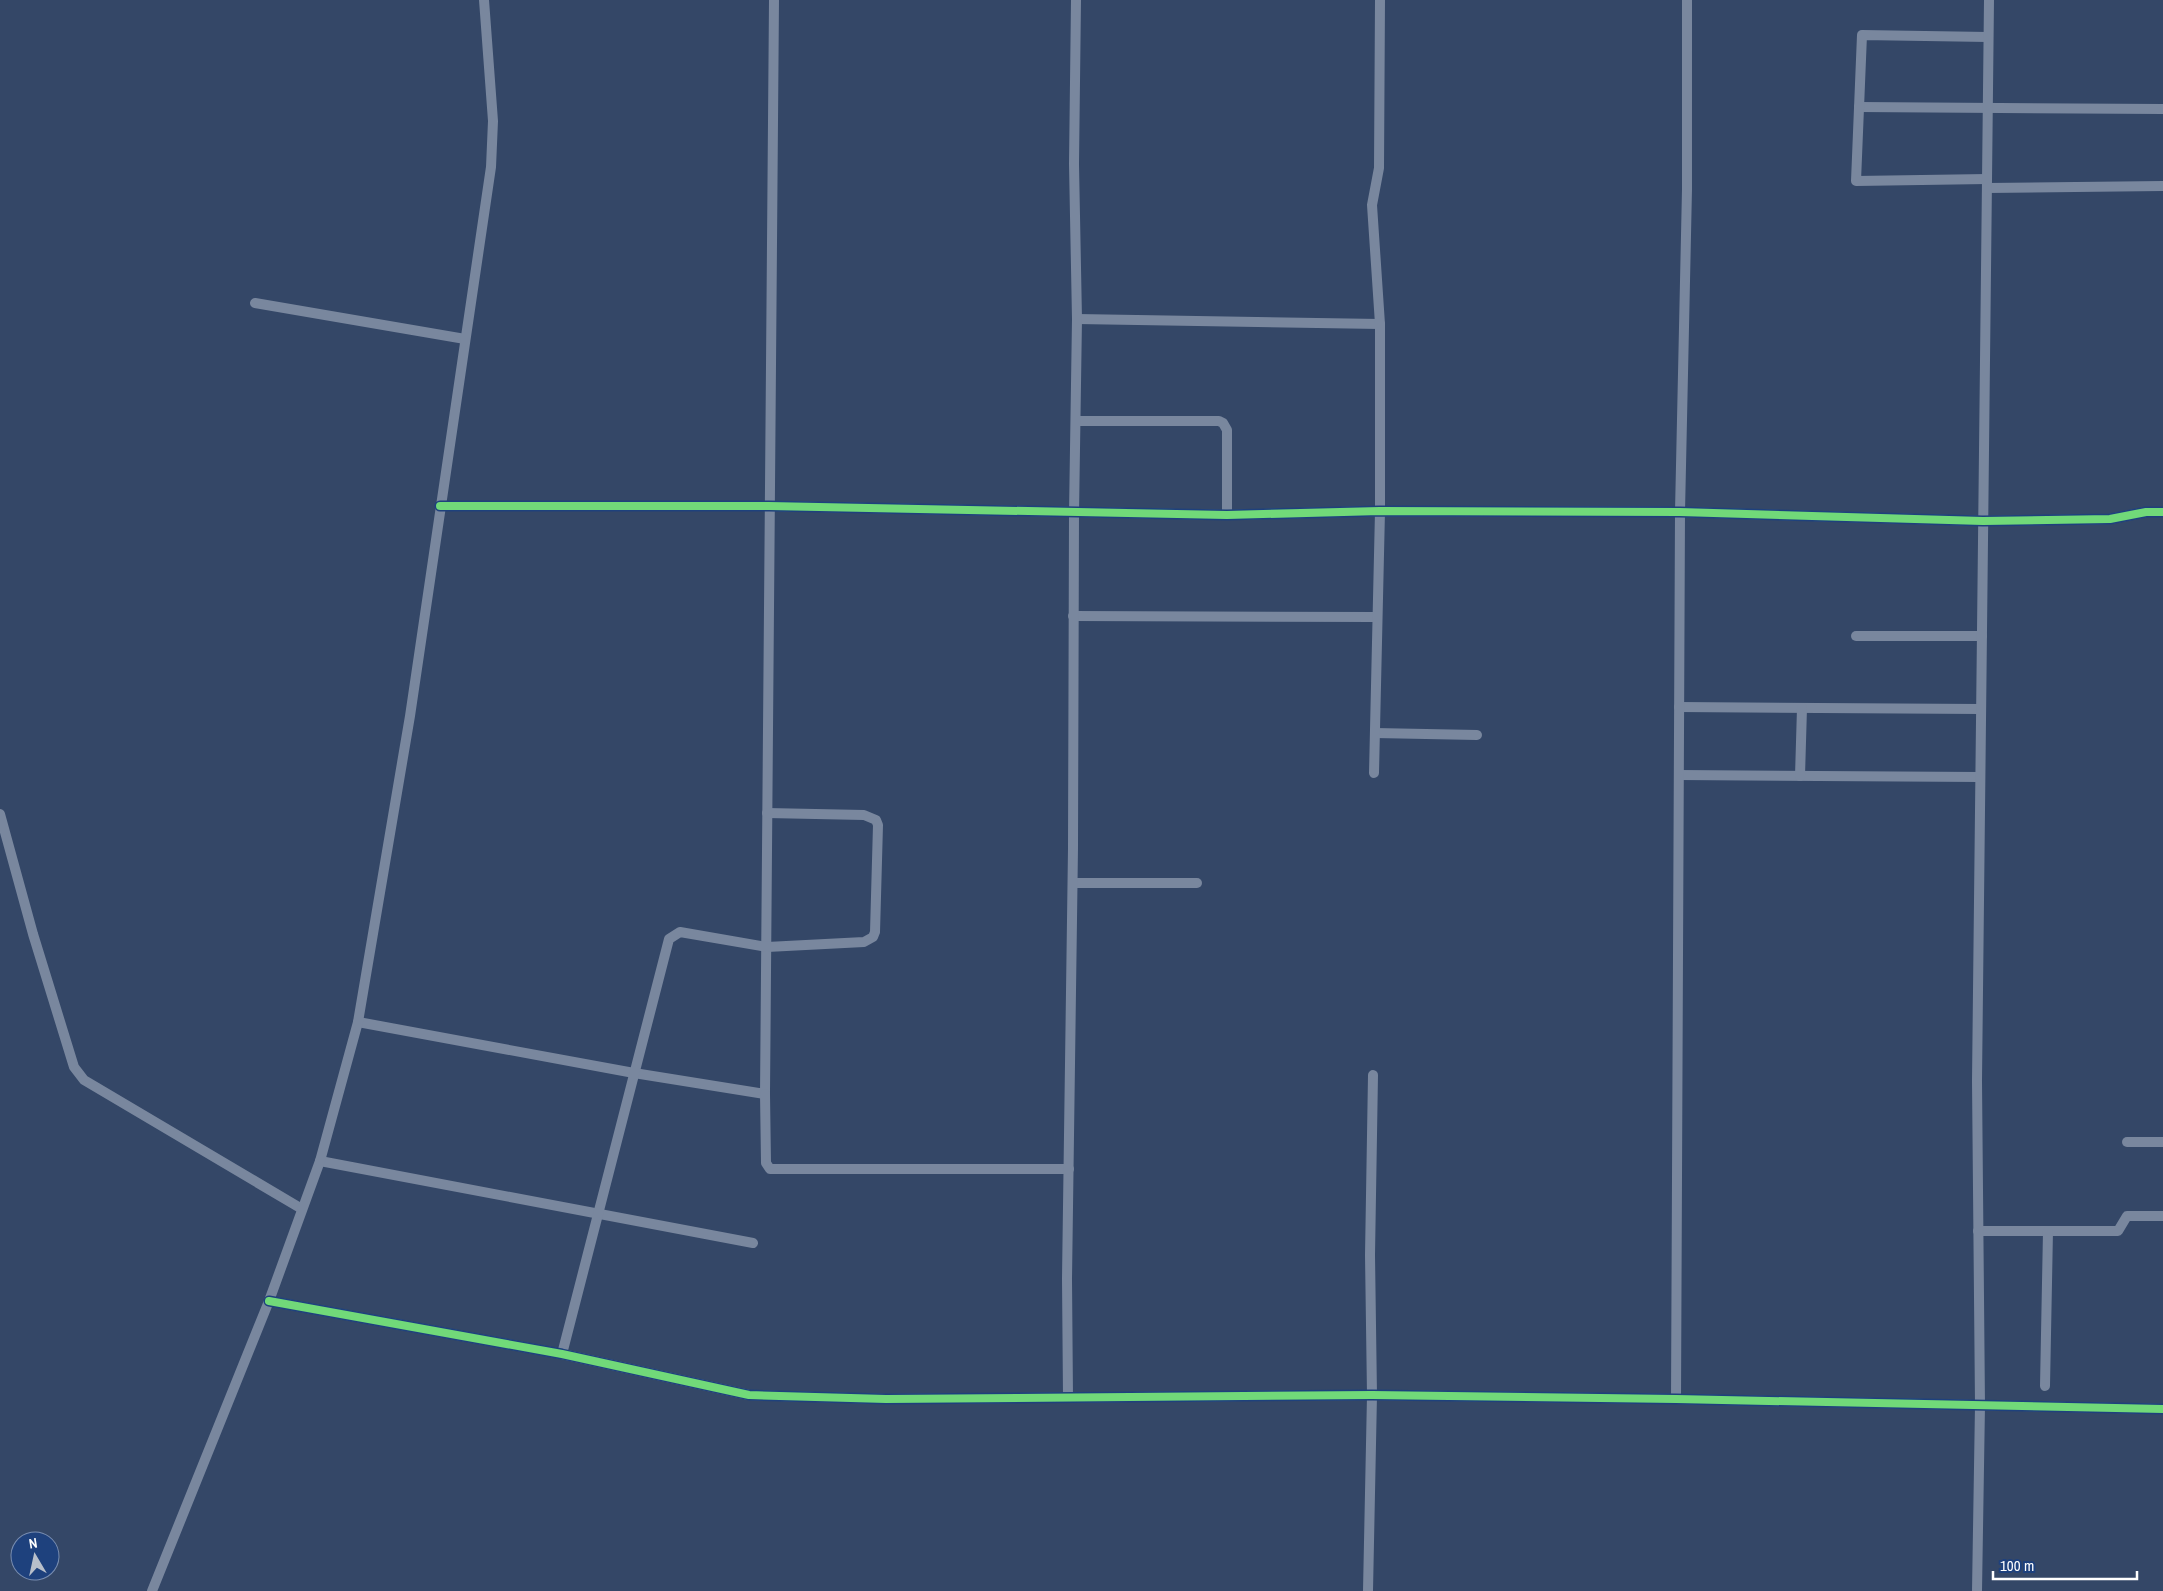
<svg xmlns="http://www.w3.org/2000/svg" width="2163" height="1591" font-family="'Archivo Narrow',sans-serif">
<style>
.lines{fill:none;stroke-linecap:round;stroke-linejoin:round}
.street{stroke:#79879e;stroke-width:10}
.cycleway-casing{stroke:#1e417d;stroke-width:11}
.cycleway{stroke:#71d979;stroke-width:8}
</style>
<rect width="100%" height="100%" fill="#344767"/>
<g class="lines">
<!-- street -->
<g class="street">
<path d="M1859 107 2163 109"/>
<path d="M1987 179 1856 181 1862 35 1988 37"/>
<path d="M1987 188 2163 186"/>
<path d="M255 303 465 339"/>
<path d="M1077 319 1380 324"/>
<path d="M1076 421H1219L1223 423 1227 430V515"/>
<path d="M440 506H769L1227 515 1380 511 1680 512 1983 521 2110 519 2146 512H2163"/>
<path d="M1073 616 1376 617"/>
<path d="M1856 636H1982"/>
<path d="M1679 707 1981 709"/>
<path d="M1375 733 1477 735"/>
<path d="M1374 773 1380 511V324L1372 205 1379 168 1380 0"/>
<path d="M1679 775 1980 777"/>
<path d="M1800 776 1802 708"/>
<path d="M0 814 33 934 74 1067 84 1080 302 1209"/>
<path d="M1073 883H1197"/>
<path d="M358 1022 634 1073 765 1094 774 0"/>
<path d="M765 1094 766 1163 770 1169H1069"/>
<path d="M2127 1142H2163"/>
<path d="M320 1161 753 1243"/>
<path d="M1978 1231H2118L2127 1216H2163"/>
<path d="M269 1301 562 1354 749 1395 886 1399 1372 1395 1676 1399 2163 1409"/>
<path d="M562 1354 669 939 680 932 767 947 864 942 873 937 875 932 878 825 876 820 864 815 767 813"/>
<path d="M2045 1386 2048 1231"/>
<path d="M1068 1397 1067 1279 1073 848 1074 514 1077 319 1074 164 1076 0"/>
<path d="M1676 1399 1680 512 1687 189V0"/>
<path d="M152 1591 269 1301 320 1161 358 1022 410 716 491 167 493 121 484 0"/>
<path d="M1368 1591 1372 1395 1370 1255 1373 1075"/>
<path d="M1977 1591 1980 1405 1977 1081 1989 0"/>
</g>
<!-- cycleway casing -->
<g class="cycleway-casing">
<g id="cycleway">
<path d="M440 506H769L1227 515 1380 511 1680 512 1983 521 2110 519 2146 512H2163"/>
<path d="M269 1301 562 1354 749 1395 886 1399 1372 1395 1676 1399 2163 1409"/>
</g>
</g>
<!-- cycleway -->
<use href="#cycleway" class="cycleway"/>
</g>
<!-- north arrow -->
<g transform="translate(35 1556) rotate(351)"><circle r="24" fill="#1e417d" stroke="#788db1"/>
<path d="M0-4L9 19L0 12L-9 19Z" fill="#b8bfca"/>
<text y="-8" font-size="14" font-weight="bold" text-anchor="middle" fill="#ffffff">N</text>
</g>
<!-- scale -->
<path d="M1993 1571v8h144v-8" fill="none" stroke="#ffffff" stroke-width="2.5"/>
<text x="2000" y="1571" font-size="15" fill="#ffffff" stroke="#1e417d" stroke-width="4" paint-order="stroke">100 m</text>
</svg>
